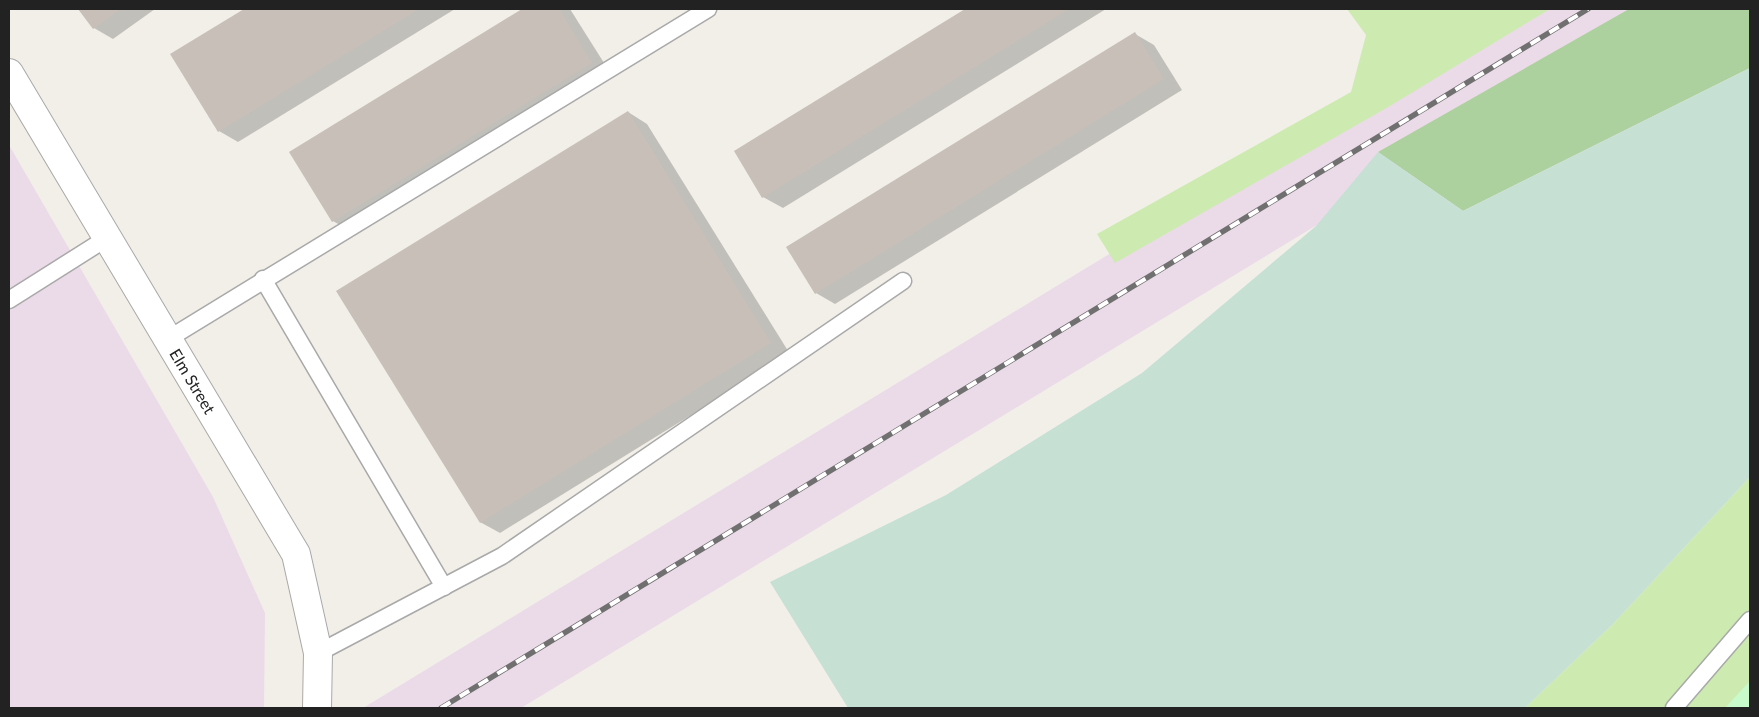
<svg xmlns="http://www.w3.org/2000/svg" width="1759" height="717" font-family="Lato,sans-serif">
<style>
.industrial{fill:#ebdbe8}
.grass{fill:#cdebb0}
.forest{fill:#add19e}
.wetland{fill:#c6e0d4}
.park{fill:#c8facc}
.shadow{fill:#0003}
.building{fill:#c7bfb8}
.lines{fill:none;stroke-linecap:round;stroke-linejoin:round}
.lane-casing{stroke:#a9a9a9;stroke-width:19}
.street-casing{stroke:#a9a9a9;stroke-width:30}
.lane{stroke:#fff;stroke-width:16}
.street{stroke:#fff;stroke-width:28}
.rail-casing{stroke:#707070;stroke-width:5.5}
.rail{stroke:#fff;stroke-width:4;stroke-dasharray:11;stroke-linecap:butt}
.labels{text-anchor:middle;dominant-baseline:central;stroke-width:4;stroke-linejoin:round;paint-order:stroke}
.street-label{font-size:16px;fill:#222;stroke:#fff}
</style>
<rect width="100%" height="100%" fill="#f2efe9"/>
<!-- industrial -->
<g class="industrial">
<path d="M1512 9H1673L521 708H363Z"/>
<path d="M9 145 213 497 265 613 264 708H9Z"/>
</g>
<!-- grass -->
<g class="grass">
<path d="M1347 9H1550L1390 106 1115 263 1097 234 1351 92 1366 35Z"/>
<path d="M1750 477V708H1525L1613 624Z"/>
</g>
<!-- forest -->
<path class="forest" d="M1629 9H1750V68L1463 211 1378 152Z"/>
<!-- wetland -->
<path class="wetland" d="M1750 68V477L1613 624 1525 708H848L770 582 946 495 1142 373 1316 226 1378 152 1463 211Z"/>
<!-- park -->
<path class="park" d="M1750 681V708H1725Z"/>
<!-- shadow -->
<g class="shadow">
<path d="M80 9H155L113 39 94 28Z"/>
<path d="M246 9H455L238 142 219 131 172 55Z"/>
<path d="M524 9H570L611 74 352 232 333 221 290 152Z"/>
<path d="M967 9H1106L783 208 763 197 735 151Z"/>
<path d="M1135 34 1154 45 1182 90 835 304 816 293Z"/>
<path d="M628 112 647 124 790 354 500 533 480 522Z"/>
</g>
<!-- building -->
<g class="building">
<path d="M78 9H121L93 29Z"/>
<path d="M244 9H419L218 132 170 54Z"/>
<path d="M522 9H559L592 63 332 222 289 152Z"/>
<path d="M965 9H1069L762 198 734 151Z"/>
<path d="M1135 32 1164 79 815 294 786 247Z"/>
<path d="M628 111 771 343 480 523 336 291Z"/>
</g>
<g class="lines">
<!-- lane casing -->
<g class="lane-casing">
<g id="lane">
<path d="M263 279 444 587"/>
<path d="M9 300 107 238"/>
<path d="M168 339 708 9"/>
<path d="M318 653 502 556 903 281"/>
<path d="M1674 708 1750 620"/>
</g>
</g>
<!-- street casing -->
<g class="street-casing">
<path id="street" d="M9 73 296 554 318 653 317 708"/>
</g>
<!-- lane -->
<use href="#lane" class="lane"/>
<!-- street -->
<use href="#street" class="street"/>
<!-- rail casing -->
<g class="rail-casing">
<path id="rail" d="M441 708 1588 9"/>
</g>
<!-- rail -->
<use href="#rail" class="rail"/>
</g>
<g class="labels">
<!-- street labels -->
<g class="street-label">
<text transform="translate(193 381) rotate(59)">Elm Street</text>
</g>
</g>
<!-- border -->
<rect width="1759" height="717" fill="none" stroke="#222222" stroke-width="20"/>
</svg>
